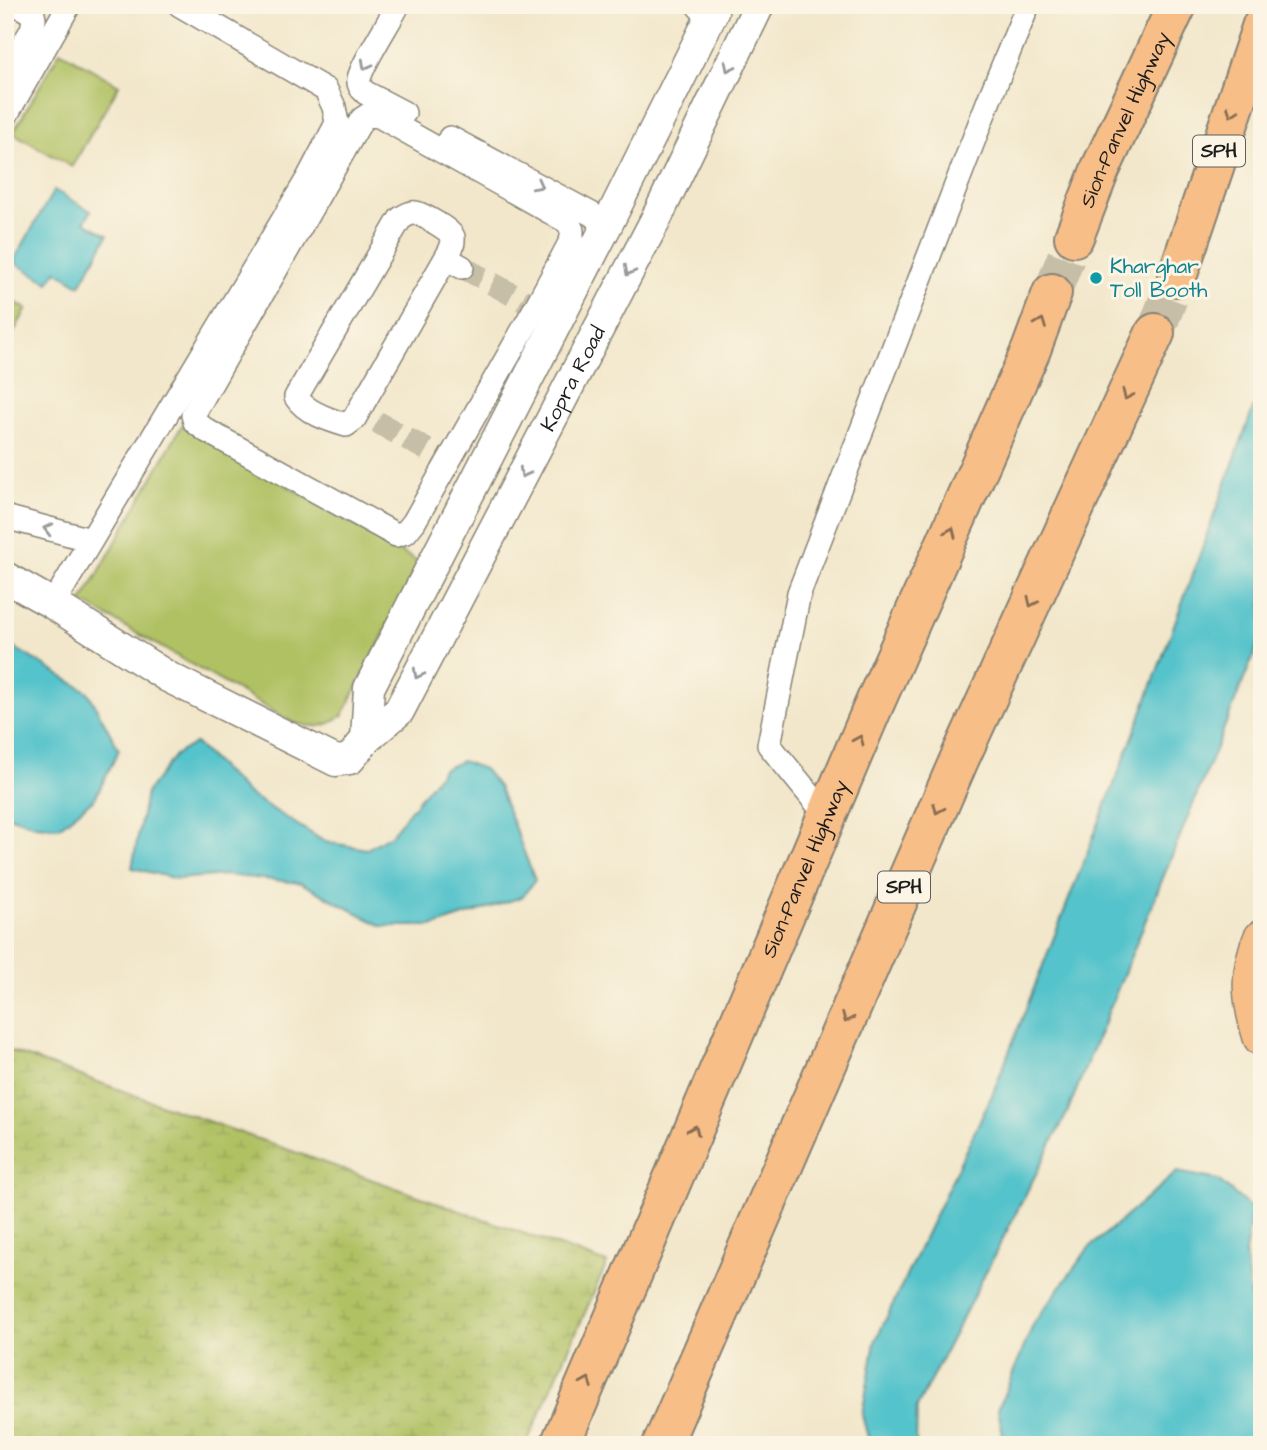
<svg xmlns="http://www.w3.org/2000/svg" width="1267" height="1450" font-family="'Architects Daughter',sans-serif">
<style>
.green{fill:#b0c164;stroke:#666e40;stroke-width:2}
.wetland{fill:url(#wetland-marsh);stroke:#666e40;stroke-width:2}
.water{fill:#55c3cb;stroke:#387074;stroke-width:2}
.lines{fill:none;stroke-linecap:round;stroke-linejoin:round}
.minor-tunnel{stroke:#c7bea8;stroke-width:23;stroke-dasharray:23 11;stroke-linecap:butt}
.motorway-tunnel{stroke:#c7bea8;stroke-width:38;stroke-dasharray:38 19;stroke-linecap:butt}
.minor-casing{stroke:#878274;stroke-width:26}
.tertiary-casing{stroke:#878274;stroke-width:33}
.primary-casing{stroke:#878274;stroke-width:40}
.motorway-casing{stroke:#878274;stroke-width:42}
.minor{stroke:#fff;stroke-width:23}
.tertiary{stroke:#fff;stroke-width:30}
.primary{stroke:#f7be88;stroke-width:37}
.motorway{stroke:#f7be88;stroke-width:38}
.oneway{stroke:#999}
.oneway2{stroke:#8a6d52}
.culture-dot{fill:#0f9aa8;stroke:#fcf5e5;stroke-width:2.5}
.labels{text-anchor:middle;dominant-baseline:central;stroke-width:6;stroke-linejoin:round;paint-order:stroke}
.shield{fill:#fcf5e5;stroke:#5f5d58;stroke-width:2}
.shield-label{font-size:19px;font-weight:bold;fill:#1c1c1c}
.street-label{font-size:21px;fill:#1c1c1c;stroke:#fcf5e5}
.culture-label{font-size:21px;fill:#0d838f;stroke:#fcf5e5;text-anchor:start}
</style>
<defs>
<pattern id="wetland-marsh" width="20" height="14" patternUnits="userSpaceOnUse" patternTransform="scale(1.75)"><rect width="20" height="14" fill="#b0c164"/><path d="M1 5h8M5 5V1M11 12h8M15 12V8" fill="none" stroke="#97a556"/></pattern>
</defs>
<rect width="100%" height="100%" fill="#fcf5e5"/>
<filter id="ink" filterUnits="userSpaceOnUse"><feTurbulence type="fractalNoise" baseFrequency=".0143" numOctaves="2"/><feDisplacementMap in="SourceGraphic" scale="14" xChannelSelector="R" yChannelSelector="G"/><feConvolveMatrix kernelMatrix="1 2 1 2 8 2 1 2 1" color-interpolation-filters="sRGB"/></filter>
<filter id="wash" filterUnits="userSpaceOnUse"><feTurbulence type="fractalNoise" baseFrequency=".00686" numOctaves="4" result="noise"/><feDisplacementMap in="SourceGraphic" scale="28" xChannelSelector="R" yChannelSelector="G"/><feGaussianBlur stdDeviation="1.57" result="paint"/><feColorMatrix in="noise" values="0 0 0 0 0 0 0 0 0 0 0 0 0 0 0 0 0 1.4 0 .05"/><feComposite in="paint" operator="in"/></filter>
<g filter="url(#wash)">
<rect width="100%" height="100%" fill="#f2e7cb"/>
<!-- green -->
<g class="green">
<path d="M60 51 119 85 72 167 13 133Z"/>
<path d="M5 297 27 309 5 347Z"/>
<path d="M182 425 420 563 343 715C324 729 316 728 294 723L82 602Z"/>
</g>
<!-- wetland -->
<path class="wetland" d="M5 1049 607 1263 526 1445H5Z"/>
<!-- water -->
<g class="water">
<path d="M54 190 91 211 84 222 108 235 80 285 56 271 49 283 13 262Z"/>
<path d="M1262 384V635L1067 1113 917 1407 916 1445H870L862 1415 875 1342 992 1095 1140 718Z"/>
<path d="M5 642 88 692 119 750 95 798 59 827 35 825 5 815Z"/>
<path d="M195 743 247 793 325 842 367 849 392 834 443 769 462 761 484 769 499 788 535 880 522 897 434 926H382L301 883 226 875 177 879 132 868 146 793 175 755Z"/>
<path d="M1177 1172 1218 1180 1252 1209 1245 1253 1254 1329 1262 1336V1445H1005L998 1409 1034 1323 1088 1249Z"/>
</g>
</g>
<g filter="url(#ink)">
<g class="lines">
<!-- minor-tunnel -->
<g class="minor-tunnel">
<path d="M462 267 528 303"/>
<path d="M377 422 438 456"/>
</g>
<!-- motorway-tunnel -->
<g class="motorway-tunnel">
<path d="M1052 293 1074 237"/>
<path d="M1155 333 1177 277"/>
</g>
<!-- minor casing -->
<g class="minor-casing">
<g id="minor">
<path d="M398 5C390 21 362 64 359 79 358 85 361 89 366 93L404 113"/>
<path d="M5 75 32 30 34 19 33 14 18 5"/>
<path d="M368 115 379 116 568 222 572 230V239L536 307 414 522 406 532 396 535 207 431 195 422 193 415 362 119Z"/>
<path d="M5 117 69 5"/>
<path d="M450 138 608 223"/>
<path d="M446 258C450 251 454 245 453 237 451 230 423 215 416 213 410 212 405 216 400 219L296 397C305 412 329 420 346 425L354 419 446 258 462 267"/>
<path d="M5 517 91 540"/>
<path d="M53 604 307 180 337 123 334 107 326 90 180 5"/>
<path d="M827 816 769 745 799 593 989 100 1028 5"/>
</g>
</g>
<!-- tertiary casing -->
<g class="tertiary-casing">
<g id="tertiary">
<path id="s1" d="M702 5 713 12 608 223 369 688 366 739 399 711 655 221 759 5"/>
<path d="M5 577 53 604 168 677 336 761 350 759 366 739"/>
</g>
</g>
<!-- primary casing -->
<g class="primary-casing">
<path id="primary" d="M1262 939C1247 973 1251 1003 1262 1037"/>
</g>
<!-- motorway casing -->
<g class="motorway-casing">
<g id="motorway">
<path id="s2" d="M1074 237 1100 170 1177 5"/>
<path d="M1177 277 1262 25"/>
<path id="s3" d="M560 1445 870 714 1031 350 1052 293"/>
<path d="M662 1445 959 760 1155 333"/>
</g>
</g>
<!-- minor -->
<use href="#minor" class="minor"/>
<!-- tertiary -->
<use href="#tertiary" class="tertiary"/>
<!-- primary -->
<use href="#primary" class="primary"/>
<!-- motorway -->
<use href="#motorway" class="motorway"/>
</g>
<!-- one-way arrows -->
<defs><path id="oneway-chevron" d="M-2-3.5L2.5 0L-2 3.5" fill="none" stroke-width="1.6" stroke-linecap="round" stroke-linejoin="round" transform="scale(1.75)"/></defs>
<g class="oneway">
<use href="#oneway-chevron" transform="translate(366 65) rotate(118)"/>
<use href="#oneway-chevron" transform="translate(729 67) rotate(116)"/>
<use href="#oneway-chevron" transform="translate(538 185) rotate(28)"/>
<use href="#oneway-chevron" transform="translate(629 271) rotate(118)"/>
<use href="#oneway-chevron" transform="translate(524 473) rotate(118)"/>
<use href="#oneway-chevron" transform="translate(48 529) rotate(-166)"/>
<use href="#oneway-chevron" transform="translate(418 674) rotate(118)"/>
</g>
<g class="oneway2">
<use href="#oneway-chevron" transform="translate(1232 112) rotate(109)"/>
<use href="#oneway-chevron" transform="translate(1041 323) rotate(-69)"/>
<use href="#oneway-chevron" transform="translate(1127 395) rotate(115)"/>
<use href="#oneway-chevron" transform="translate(951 532) rotate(-66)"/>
<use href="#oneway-chevron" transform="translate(1032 602) rotate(115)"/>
<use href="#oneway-chevron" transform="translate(859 740) rotate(-67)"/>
<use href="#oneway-chevron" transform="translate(938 809) rotate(113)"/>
<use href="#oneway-chevron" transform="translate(847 1018) rotate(113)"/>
<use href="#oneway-chevron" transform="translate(694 1130) rotate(-67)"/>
<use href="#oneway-chevron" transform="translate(587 1382) rotate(-67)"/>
</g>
</g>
<!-- markers -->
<circle class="culture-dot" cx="1096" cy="278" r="7"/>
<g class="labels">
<!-- shield labels -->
<g class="shield">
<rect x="1193" y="135.5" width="52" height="31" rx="5"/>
<rect x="878" y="871.5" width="52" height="31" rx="5"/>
</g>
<g class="shield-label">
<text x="1219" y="151">SPH</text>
<text x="904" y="887">SPH</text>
</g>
<!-- street labels -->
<g class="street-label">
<text stroke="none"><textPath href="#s2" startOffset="128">Sion-Panvel Highway</textPath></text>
<text stroke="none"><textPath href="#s1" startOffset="1241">Kopra Road</textPath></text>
<text stroke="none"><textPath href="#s3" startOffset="626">Sion-Panvel Highway</textPath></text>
</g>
<!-- culture labels -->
<g class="culture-label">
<text x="1110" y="266">Kharghar<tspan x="1110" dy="24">Toll Booth</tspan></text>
</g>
</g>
<!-- margin -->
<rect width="1267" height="1450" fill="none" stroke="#fcf5e5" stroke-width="28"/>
</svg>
